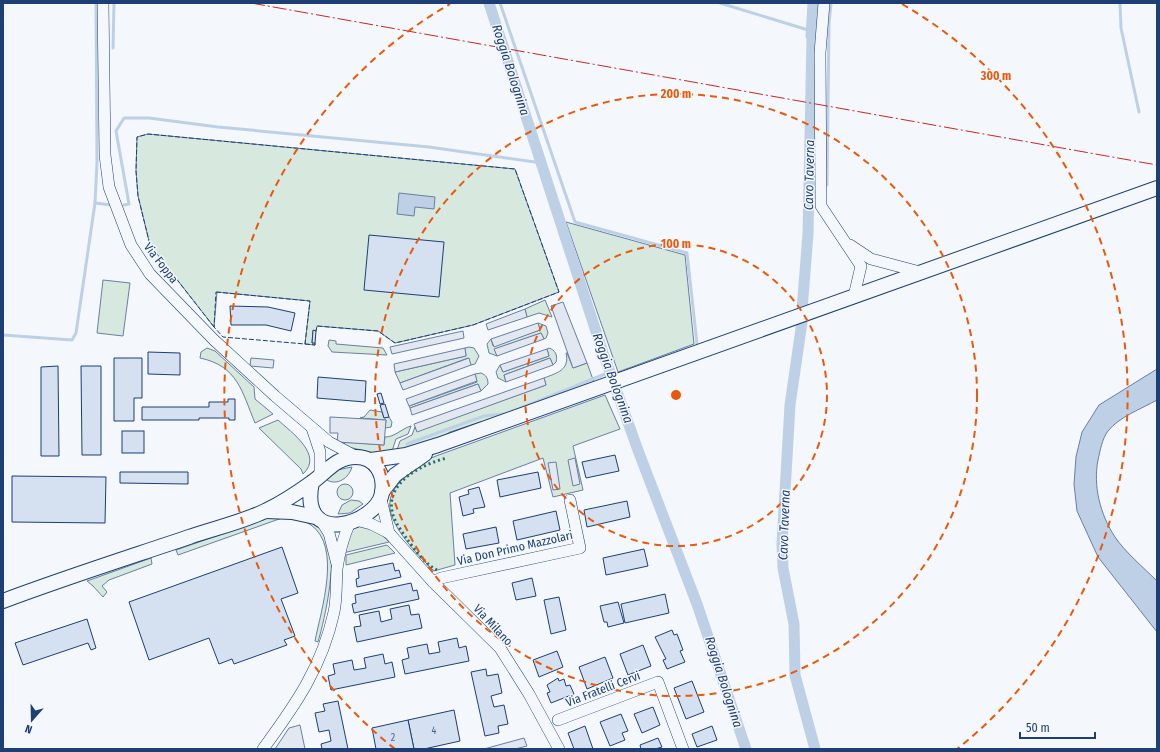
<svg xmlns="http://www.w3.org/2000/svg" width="1160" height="752" font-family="'Fira Sans Condensed',sans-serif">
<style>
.green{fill:#d7e8df;stroke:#687fa3}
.parking{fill:#e3e8f0;stroke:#687fa3}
.water{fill:#bed0e5;stroke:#687fa3}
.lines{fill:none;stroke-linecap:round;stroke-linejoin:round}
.stream{stroke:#bed0e5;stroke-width:3}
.canal{stroke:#bed0e5;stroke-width:11}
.building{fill:#d5e0f0;stroke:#1d3f73}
.minor-casing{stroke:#1d3f73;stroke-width:12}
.major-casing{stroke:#1d3f73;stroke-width:16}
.minor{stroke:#f4f7fb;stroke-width:11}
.major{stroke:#f4f7fb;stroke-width:14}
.hedge{stroke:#2c6c60;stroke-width:3;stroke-dasharray:2 3;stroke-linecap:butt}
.fence{stroke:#1d3f73;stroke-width:1;stroke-dasharray:5 2;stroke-linecap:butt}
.power{stroke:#c62828;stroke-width:1;stroke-dasharray:14 3 2 3;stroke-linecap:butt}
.ring{fill:none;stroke:#e8590c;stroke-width:2;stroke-dasharray:7 5}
.labels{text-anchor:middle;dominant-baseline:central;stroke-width:3;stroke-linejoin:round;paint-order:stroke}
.number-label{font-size:10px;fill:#4b6792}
.street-label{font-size:12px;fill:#1d3f73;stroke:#f4f7fb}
.water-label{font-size:13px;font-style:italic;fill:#1d3f73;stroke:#f4f7fb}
.centre{fill:#e8590c;stroke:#f4f7fb;stroke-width:2}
.ring-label{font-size:12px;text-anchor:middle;font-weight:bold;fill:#e8590c;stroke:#f4f7fb;stroke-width:3;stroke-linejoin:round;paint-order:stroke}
</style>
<rect width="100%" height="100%" fill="#f4f7fb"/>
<!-- green -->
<g class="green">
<path d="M148 134 515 169 559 292 473 325 395 343 378 331 317 326 316 331H313L312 343H315V345L305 344 310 301 217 292 214 327 150 245 138 196 136 171 137 137Z"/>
<path d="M566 222 685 255 694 344 618 372Z"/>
<path d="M103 280 130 283 123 336 97 333Z"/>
<path d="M545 300 552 317 539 313 527 317 525 309Z"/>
<path d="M538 323 546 326 548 333 546 338 544 339 541 333 495 349 497 356 489 353 487 344 491 339 493 346 540 330Z"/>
<path d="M329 340 336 341V344L383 348 387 355 332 352 328 346Z"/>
<path d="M469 347 474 348 479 356 475 364 471 365 468 358 400 383 395 372 466 356 465 348Z"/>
<path d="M207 348 215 351 254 387 255 399 273 414 255 423C242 392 238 366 200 358L201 352Z"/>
<path d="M549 348C555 350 558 355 556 362L553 365 550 358 504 375 506 382 498 378 496 372 500 365 503 372 549 356 547 349Z"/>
<path d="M566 353H567L573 368 587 363 595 385 506 418 480 422 450 432 432 443 396 453 400 441 412 435 415 427 417 431 546 385 544 378C557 373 570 370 566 353Z"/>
<path d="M481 373C486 375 488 378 488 384L481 391 478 384 410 408 409 406 477 382 475 374Z"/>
<path d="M605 395 620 429 573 446 583 490 553 497 543 458 450 493 455 565 434 571C420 557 386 524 390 501 391 493 396 486 402 480L400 477 417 464 436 456Z"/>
<path d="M370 410 382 412 384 418 389 417 392 422 391 427 385 428 386 420 360 418 364 417Z"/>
<path d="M278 420C291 432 324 455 303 474L301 469 259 428Z"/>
<path d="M411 426 408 434 396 439 392 451 374 453 344 446 345 442 384 445 385 437C395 437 401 429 411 426Z"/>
<path d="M352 467C349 478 337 486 327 480L337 470Z"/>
<circle cx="345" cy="492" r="8"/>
<path d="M351 500 359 501 363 504 350 513 338 514 342 505Z"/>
<path d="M274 516C291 516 313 515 325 531 340 553 325 618 318 642L315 641C321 610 342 547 311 525 301 519 294 517 282 518L178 555 176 550Z"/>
<path d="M358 526C369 525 382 534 389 542L343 553 351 531Z"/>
<path d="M387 545 395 553 346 565V555Z"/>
<path d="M151 558 152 564 109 580 102 586 107 592 103 597 93 586 87 581Z"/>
</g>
<!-- parking -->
<g class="parking">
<path d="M563 302 587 363 573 368 551 306Z"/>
<path d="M525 309 527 317 488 330 486 324Z"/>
<path d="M538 323 540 330 494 347 491 339Z"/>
<path d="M463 331 464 338 392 354 390 347Z"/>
<path d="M541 333 544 339 497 356 494 349Z"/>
<path d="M465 348 466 356 395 372 394 364Z"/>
<path d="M547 349 549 356 503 372 500 365Z"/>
<path d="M251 358 274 360 273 368 250 366Z"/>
<path d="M469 358 471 365 403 390 400 383Z"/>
<path d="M550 358 553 365 506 382 504 375Z"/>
<path d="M475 374 477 381 409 406 406 399Z"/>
<path d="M544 378 546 385 417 432 414 424Z"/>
<path d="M478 384 481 391 412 415 410 408Z"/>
<path d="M330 417 386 420 384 445 337 442 338 433H330Z"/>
<path d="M575 458 580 484 573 486 568 460Z"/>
<path d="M556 462 560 489 553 490 548 463Z"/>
<path d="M300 725 305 749H275L289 728Z"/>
<path d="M524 738 527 746 515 749H484Z"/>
</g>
<!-- water -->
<g class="water">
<path d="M399 193 435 197 434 209 415 207 414 216 397 214Z"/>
<path d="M1157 369V400C1141 409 1119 417 1108 431 1102 439 1100 451 1098 460 1093 486 1100 514 1115 537 1125 552 1144 568 1157 581V632L1098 557 1077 511 1074 484 1076 457 1082 432 1099 405Z"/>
</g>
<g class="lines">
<!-- stream -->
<g class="stream">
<path d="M500 3 575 222 687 253 697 344"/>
<path d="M720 3 818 33"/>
<path d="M1120 3 1121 28 1139 112"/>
<path d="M113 48 114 3"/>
<path d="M827 185 829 23 831 3"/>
<path d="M95 203 111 205"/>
<path d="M124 205 129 204 116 131 124 118H149L218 127 429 147 542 163"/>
<path d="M3 335 72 340 76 333 95 203 97 162 96 3"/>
<path d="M511 412 610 372"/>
<path d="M407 444 484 416 504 414"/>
</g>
<!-- canal -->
<g class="canal">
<path d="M489 3 603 353 639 453 697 604 746 749"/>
<path d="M811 36 813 3"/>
<path d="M802 310 808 234 812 40"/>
<path d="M802 322 790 405 782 544 783 568 794 624 795 675 815 749"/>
</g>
</g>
<!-- building -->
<g class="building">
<path d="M369 235 444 242 439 297 364 290Z"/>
<path d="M230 306 268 307 295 313 291 331 266 325H231Z"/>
<path d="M313 330 316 331 315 343H312Z"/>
<path d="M148 352 180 353V375L148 374Z"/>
<path d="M114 358H142V398H134V421H114Z"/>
<path d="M58 366 59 456H41V367Z"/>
<path d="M81 366H101V455H82Z"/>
<path d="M318 377 366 381 365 402 317 398Z"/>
<path d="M381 393 384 403 380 404 377 394Z"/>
<path d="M228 399H235V420H229V418H199V420H142V407H209V402H228Z"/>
<path d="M385 404 389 417 384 418 380 405Z"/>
<rect x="122" y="431" width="22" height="22"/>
<path d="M615 455 619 471 586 478 582 462Z"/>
<path d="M120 472H188V484L120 483Z"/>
<path d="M538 472 541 488 500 497 497 480Z"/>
<path d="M12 476 106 477 105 523 12 522Z"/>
<path d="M479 487 485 507 473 509 474 513 463 516 459 497 469 494 468 490Z"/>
<path d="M627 501 630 517 587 527 584 510Z"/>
<path d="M556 511 560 530 517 540 513 521Z"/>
<path d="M496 527 499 543 466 549 463 534Z"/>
<path d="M282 547 298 593 281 599 295 636 284 640 287 645 234 664 232 659 219 664 209 638 149 660 129 602Z"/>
<path d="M644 549 648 566 606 575 603 558Z"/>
<path d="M393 563 395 571 399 570 401 577 357 587 356 579 359 578 358 570Z"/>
<path d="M532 578 536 596 516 600 512 583Z"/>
<path d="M411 583 413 591 417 590 419 599 354 613 352 604 356 603 355 595Z"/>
<path d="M665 594 669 613 625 623 621 604Z"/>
<path d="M559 597 566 630 551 634 544 600Z"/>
<path d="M618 602 624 623 608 627 607 622H604L600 606Z"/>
<path d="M409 605 411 615 419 614 422 628 357 642 354 627 361 626 359 615 379 611 381 622 392 619 390 609Z"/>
<path d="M87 619 96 648 91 650 88 643 23 665 15 643Z"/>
<path d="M672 630 674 635 677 634 683 650 680 651 685 662 667 669 663 660 666 659 655 637Z"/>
<path d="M457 638 459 648 466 646 469 661 405 674 402 660 409 658 407 648 427 644 429 654 440 652 438 642Z"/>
<path d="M643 645 651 666 628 675 620 654Z"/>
<path d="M557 651 563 667 539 677 533 660Z"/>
<path d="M383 654 385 664 392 662 395 677 331 690 328 676 335 674 333 664 352 660 354 670 366 668 364 658Z"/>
<path d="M605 657 613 678 587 689 579 667Z"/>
<path d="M486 669 487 676 498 674 502 693 491 696 494 707 504 705 508 724 498 726 499 733 485 736 471 672Z"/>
<path d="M558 678 559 681 564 679 566 686 570 685 574 694 551 703 547 693 550 692 547 685Z"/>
<path d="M692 681 704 712 686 719 674 688Z"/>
<path d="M338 701 348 749H322L321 744 331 741 329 730 319 732 315 713 325 711 323 704Z"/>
<path d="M653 707 660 725 642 733 634 714Z"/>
<path d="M454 710 460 741 424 749H414L408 720Z"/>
<path d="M621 714 628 731 622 733 625 740 610 746 600 722Z"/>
<path d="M408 720 414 749H376L372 728Z"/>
<path d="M585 726 593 749H574L568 733Z"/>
<path d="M712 726 717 740 697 747 692 734Z"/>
<path d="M658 738 662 747 655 749H641L640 745Z"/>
</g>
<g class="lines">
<!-- minor casing -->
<g class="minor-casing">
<g id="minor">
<path d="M103 3 105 155 109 187 131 245 150 274 214 340 275 396 329 442 357 457"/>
<path d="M824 3 820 53 821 206 861 266 854 296"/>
<path d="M850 245 871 259 920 272"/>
<path d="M312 428 320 452V475"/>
<path d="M381 499 389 533"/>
<path d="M320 519 329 533 337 564"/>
<path d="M356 520 371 524 389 533 433 582 500 648 529 694 559 749"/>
<path d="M433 582 441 578 580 548 570 500"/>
<path d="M558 720 658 682 683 749"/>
<path d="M263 749C296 704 322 667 334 612 337 598 336 583 337 569 339 553 344 536 350 522"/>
</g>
</g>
<!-- major casing -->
<g class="major-casing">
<g id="major">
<path d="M371 460 406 455 438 445 1157 188"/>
<path d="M382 492 395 475 425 454"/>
<path d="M266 511 292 512 315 517"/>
<path d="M3 601C64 578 127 558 189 537 212 529 246 521 267 510 282 503 297 493 311 483 326 473 335 457 356 457 376 457 385 475 382 493 377 524 298 549 312 482"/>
</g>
</g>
<!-- minor -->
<use href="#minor" class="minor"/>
<!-- major -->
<use href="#major" class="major"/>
<!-- hedge -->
<path class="hedge" d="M437 570C426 565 414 549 407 539 402 532 396 524 393 515 383 483 422 464 447 458"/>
<!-- fence -->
<g class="fence">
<path d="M216 292 310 301 305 344 223 337 214 327Z"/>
<path d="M214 327 150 245 138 196 136 171 137 137 148 134 515 169 559 292 473 325 395 343 378 331 317 326 316 331"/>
<path d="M305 344 315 345V343"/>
</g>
<!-- power -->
<path class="power" d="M251 3 1157 165"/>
</g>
<!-- distance rings -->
<g class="ring">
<circle cx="676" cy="395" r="151"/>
<circle cx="676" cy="395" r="301"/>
<path d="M395 749A452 452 0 0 1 450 4M902 4A452 452 0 0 1 957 749"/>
</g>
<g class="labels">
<!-- number labels -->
<g class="number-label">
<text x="434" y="731">4</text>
<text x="393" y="738">2</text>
</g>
<!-- street labels -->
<g class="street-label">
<text transform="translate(161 263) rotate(52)">Via Foppa</text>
<text transform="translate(515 548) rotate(-13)">Via Don Primo Mazzolari</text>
<text transform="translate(493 625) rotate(47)">Via Milano</text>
<text transform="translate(603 689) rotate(-21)">Via Fratelli Cervi</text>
</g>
<!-- water labels -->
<g class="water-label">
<text transform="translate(511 70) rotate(72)">Roggia Bolognina</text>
<text transform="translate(809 175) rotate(-89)">Cavo Taverna</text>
<text transform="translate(613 378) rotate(70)">Roggia Bolognina</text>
<text transform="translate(784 525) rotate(-88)">Cavo Taverna</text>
<text transform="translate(724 682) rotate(72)">Roggia Bolognina</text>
</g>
</g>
<circle cx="676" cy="395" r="6" class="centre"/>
<g class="ring-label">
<text x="996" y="80">300 m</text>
<text x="676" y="98">200 m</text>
<text x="676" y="248">100 m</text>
</g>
<!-- border -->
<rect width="1160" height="752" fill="none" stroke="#1d3f73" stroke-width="8"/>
<!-- north arrow -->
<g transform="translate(32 720) rotate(200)" stroke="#f4f7fb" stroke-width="3" paint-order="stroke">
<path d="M0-3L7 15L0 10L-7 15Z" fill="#1d3f73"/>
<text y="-6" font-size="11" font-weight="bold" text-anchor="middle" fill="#1d3f73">N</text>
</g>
<!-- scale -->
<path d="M1020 732v6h75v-6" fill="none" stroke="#1d3f73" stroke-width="2"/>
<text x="1026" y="732" font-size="12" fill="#1d3f73" stroke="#f4f7fb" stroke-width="3" paint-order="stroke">50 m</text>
</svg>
